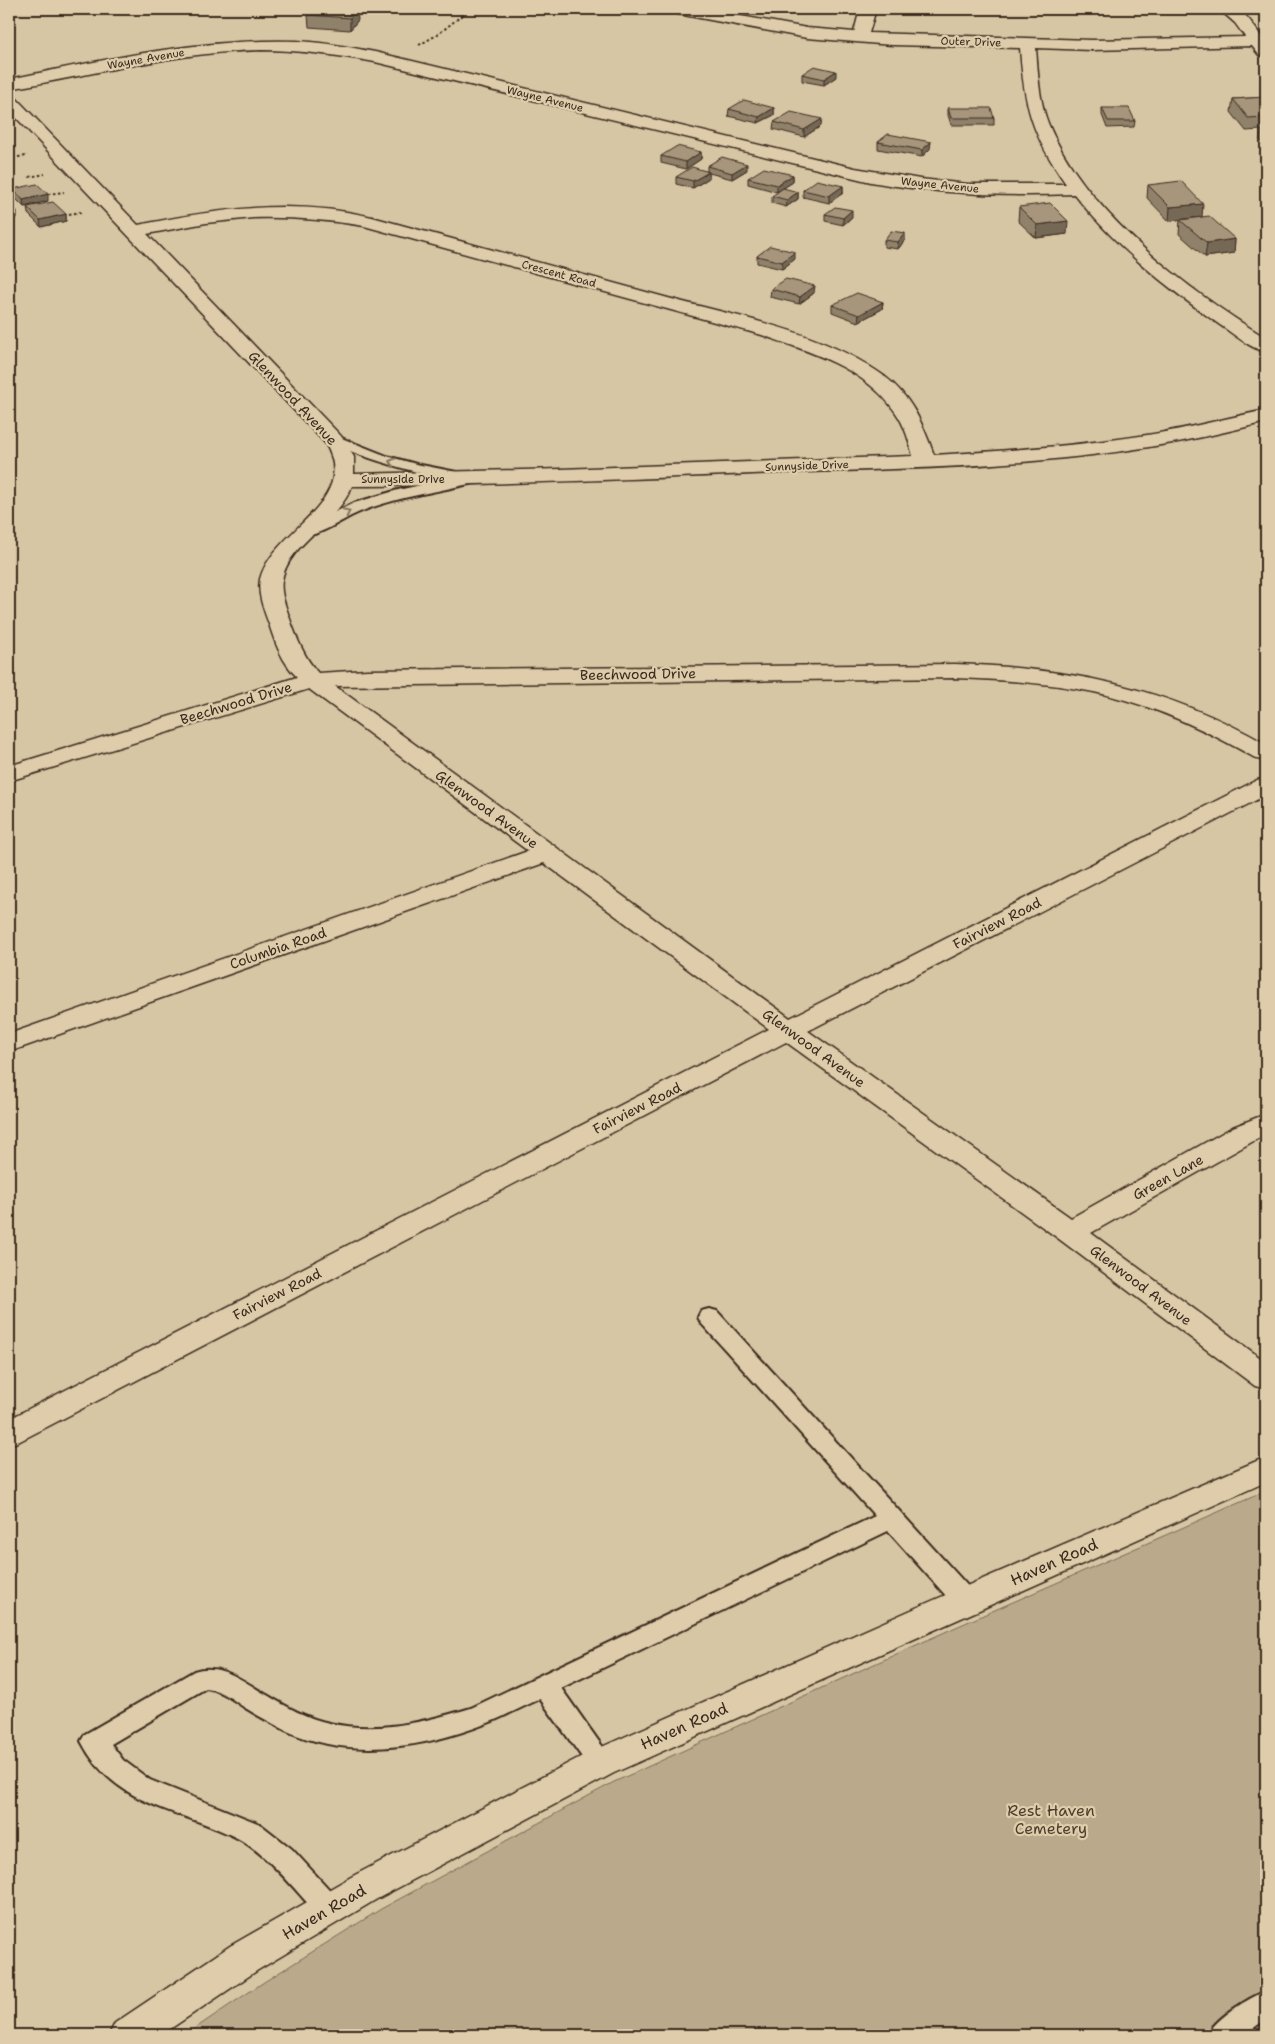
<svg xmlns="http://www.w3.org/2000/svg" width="1275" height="2044" font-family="'Shantell Sans',sans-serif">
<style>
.green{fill:#bba98c;stroke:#7b6a55}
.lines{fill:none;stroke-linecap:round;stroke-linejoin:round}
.lane-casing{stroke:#3b2a1e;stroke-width:4}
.street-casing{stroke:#3b2a1e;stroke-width:3}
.path{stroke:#3b2a1e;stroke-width:2;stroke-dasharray:2.5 2.5;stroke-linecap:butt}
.lane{fill:#deccaa;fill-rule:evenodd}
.street{fill:#deccaa;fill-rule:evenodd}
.wall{fill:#90816a;stroke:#3b2a1e}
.shaded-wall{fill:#756956;stroke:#3b2a1e}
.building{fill:#a7967b;stroke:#3b2a1e}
.oneway{stroke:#84735d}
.labels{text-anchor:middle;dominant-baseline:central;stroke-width:4.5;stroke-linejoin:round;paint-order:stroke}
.far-street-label{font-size:11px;fill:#3b2a1e;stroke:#deccaa}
.street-label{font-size:14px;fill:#3b2a1e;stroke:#deccaa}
.near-street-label{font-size:16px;fill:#3b2a1e;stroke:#deccaa}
.near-park-label{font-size:16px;fill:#4e3d2e;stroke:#deccaa}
</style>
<rect width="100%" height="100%" fill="#d7c6a4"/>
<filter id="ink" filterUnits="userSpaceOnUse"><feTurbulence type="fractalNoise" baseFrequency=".02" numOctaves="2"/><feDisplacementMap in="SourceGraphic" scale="10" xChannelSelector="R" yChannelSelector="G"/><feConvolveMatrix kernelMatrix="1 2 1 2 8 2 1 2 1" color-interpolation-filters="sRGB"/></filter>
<g filter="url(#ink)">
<!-- green -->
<path class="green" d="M1266 1491V2035H185L264 1982 381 1909 614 1782 956 1627Z"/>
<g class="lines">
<!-- lane casing -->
<g class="lane-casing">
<g id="lane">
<path d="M334 435 387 456 416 464 477 476 480 479 477 482C435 493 391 497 351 516 338 523 311 540 297 536L295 533 297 530 354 503 398 490 449 479C406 471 369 459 329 443L326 440 329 437Z"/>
<path d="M709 1309 717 1311 974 1593 977 1600 974 1607 965 1610 956 1607 888 1531 561 1688 614 1763 610 1771 601 1774 592 1771 540 1699C522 1707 505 1716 488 1723 425 1748 350 1760 287 1731 273 1724 260 1717 247 1709 234 1701 222 1690 206 1688L111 1744 123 1760 150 1780 260 1824 292 1849 339 1900 343 1908 339 1916 329 1920 319 1916C297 1892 268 1855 239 1839 180 1808 115 1808 81 1741L85 1734 194 1671C221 1662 244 1682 267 1695 287 1707 306 1718 329 1723 376 1734 425 1722 471 1708L875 1516 701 1323 698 1317 701 1311Z"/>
<path d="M1266 1991V2019L1244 2035H1208C1214 2019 1250 1997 1266 1991Z"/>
</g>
</g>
<!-- street casing -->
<g class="street-casing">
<g id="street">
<path d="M670 9H702L807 28 854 32 860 9H876L869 33 1092 40 1245 37 1235 23 1219 9C1245 7 1247 17 1261 36H1266V57L1259 55 1252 46 1092 50 1036 48C1038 73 1039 100 1048 123 1084 211 1187 290 1266 338V352C1249 348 1234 334 1220 325 1166 287 1115 246 1074 194 1005 197 939 194 871 182L375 62C337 55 300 50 261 50 176 52 93 75 9 89V79C103 60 199 38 296 41 322 42 349 47 375 52L855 168 920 179 968 184H1066C1032 135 1024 107 1020 48L892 45 807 38 678 14 672 12Z"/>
<path d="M9 96 15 97 138 225C216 209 294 198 372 217 471 244 570 271 668 298 739 317 824 332 884 376 911 396 923 424 934 455 1005 451 1076 446 1147 435 1187 429 1226 418 1266 410V422C1227 432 1188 441 1149 447 1026 467 901 469 776 473 635 479 493 485 352 486 338 523 287 544 282 581 280 593 286 607 290 619 297 639 304 657 318 673L367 670 955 664C1069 668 1166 687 1266 744V761L1257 759C1210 732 1160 708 1107 695 1057 683 1006 680 955 678L335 686 790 1018 1257 780 1266 778V795L808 1031 1071 1218 1233 1127 1266 1114V1134L1091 1233 1266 1362V1389L1255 1386 1059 1239 786 1042 20 1441 9 1445V1419L769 1029 544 863 9 1052V1034L528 851 309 689 9 781V766L297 677C282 662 275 643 269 624 264 611 257 593 260 579 273 529 361 502 325 443L9 110ZM253 218C291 217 327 220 364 226L762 335C810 352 866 368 896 413 905 426 909 441 913 456L561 469 354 474V457L341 436 147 234 206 223Z"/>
<path d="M1266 1457V1482L614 1773 377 1899 258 1970 161 2035H109L115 2023 230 1946 351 1877 588 1753 927 1603Z"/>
</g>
</g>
<!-- path -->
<g class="path">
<path d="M419 45 437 35 470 9"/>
<path d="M18 157 28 156"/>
<path d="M29 177 45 174"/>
<path d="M48 194 64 192"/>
<path d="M69 214 81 212"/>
</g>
<!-- lane -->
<use href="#lane" class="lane"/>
<!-- street -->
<use href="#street" class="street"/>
</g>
<!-- wall -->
<g class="wall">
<path d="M313 9 358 20 350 30 309 27 308 15Z"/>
<path d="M510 9H523L518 11Z"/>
<path d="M802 74 836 77 824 85 802 81Z"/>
<path d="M1266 97V148L1260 140 1261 130 1246 131 1231 112 1233 99Z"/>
<path d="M774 108V115L758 123 728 116 729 109Z"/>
<path d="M948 108 994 118V125H951L948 115Z"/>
<path d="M1102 108 1135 121 1134 127 1107 128 1102 115Z"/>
<path d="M774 122 821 126 804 137 773 129Z"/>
<path d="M878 142 930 149 922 157 878 149Z"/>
<path d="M701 152V159L686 169 661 163V156Z"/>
<path d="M707 166 747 170 732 179 709 173V178L693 188 676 184V177L707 171Z"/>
<path d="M793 175V182L777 192 748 184V178Z"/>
<path d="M1148 185 1202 217 1235 239 1234 253 1205 257 1179 234 1180 220 1196 218 1169 221 1147 198Z"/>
<path d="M843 186V193L829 203 803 197V190Z"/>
<path d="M13 189 48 201 24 207 13 196Z"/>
<path d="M798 192V199L786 207 772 203V196Z"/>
<path d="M27 207 66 214V221L41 227 28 214Z"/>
<path d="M1019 207 1067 234 1036 238 1018 221Z"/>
<path d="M825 214 852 217 843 225 825 221Z"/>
<path d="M884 240H905L898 249 884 247Z"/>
<path d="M757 256 795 259 782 269 757 263Z"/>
<path d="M771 289 814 293 799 304 770 297Z"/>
<path d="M883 302 882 309 858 322 832 312V305Z"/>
</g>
<!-- shaded-wall -->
<g class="shaded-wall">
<path d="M357 9 358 20 350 30V18Z"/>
<path d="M836 71V77L824 85V79Z"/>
<path d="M774 108V115L758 123 759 117Z"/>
<path d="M822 119 821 126 804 137V130Z"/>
<path d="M931 142 930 149 922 157V150Z"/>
<path d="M701 152V159L686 169V162Z"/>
<path d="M747 164V170L732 179V173Z"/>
<path d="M709 172V178L693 188V181Z"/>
<path d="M793 175V182L777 192V185Z"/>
<path d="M843 186V193L829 203V196Z"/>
<path d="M798 192V199L786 207 787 200Z"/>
<path d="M48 194V201L24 207 23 200Z"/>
<path d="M1203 204 1202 217 1169 221 1170 207Z"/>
<path d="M852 210V217L843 225V218Z"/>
<path d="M17 211V218L9 220V213Z"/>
<path d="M66 214V221L41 227 40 220Z"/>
<path d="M1068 221 1067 234 1036 238 1037 225Z"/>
<path d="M905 233V240L898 249V242Z"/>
<path d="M1235 239 1234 253 1205 257 1207 243Z"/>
<path d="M795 252V259L782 269V262Z"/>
<path d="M815 286 814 293 799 304 800 297Z"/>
<path d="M883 302 882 309 858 322 859 315Z"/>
</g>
<!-- building -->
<g class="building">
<path d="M313 9H357L350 18 308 15Z"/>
<path d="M814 66 836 71 824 79 802 74Z"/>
<path d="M1266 97V117L1248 118 1233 99Z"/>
<path d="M744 100 774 108 759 117 729 109Z"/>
<path d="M948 108H991L994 118H951Z"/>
<path d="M1102 108H1129L1135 121H1108Z"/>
<path d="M791 112 822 119 804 130 774 122Z"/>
<path d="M1262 126H1266V133Z"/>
<path d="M888 134 931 142 922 150 878 142Z"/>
<path d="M677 146 701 152 686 162 661 156Z"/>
<path d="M722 157 747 164 732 173 707 166Z"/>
<path d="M692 167 709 172 693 181 676 177Z"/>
<path d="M764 168 793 175 777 185 748 178Z"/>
<path d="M817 180 843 186 829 196 803 190Z"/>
<path d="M1181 181 1203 204 1170 207 1148 185Z"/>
<path d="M37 184 48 194 23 200 13 189Z"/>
<path d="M783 188 798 192 787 200 772 196Z"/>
<path d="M53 202 66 214 40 220 27 207Z"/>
<path d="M1050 203 1068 221 1037 225 1019 207Z"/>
<path d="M12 206 17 211 9 213V207Z"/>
<path d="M835 207 852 210 843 218 825 214Z"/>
<path d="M1209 216 1235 239 1207 243 1180 220Z"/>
<path d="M891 231 905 233 898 242 884 240Z"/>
<path d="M770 246 795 252 782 262 757 256Z"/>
<path d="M786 279 815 286 800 297 771 289Z"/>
<path d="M857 293 883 302 859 315 832 305Z"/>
</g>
<!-- one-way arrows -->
<defs><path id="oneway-chevron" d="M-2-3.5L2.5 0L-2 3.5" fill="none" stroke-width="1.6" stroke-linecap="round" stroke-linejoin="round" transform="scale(1.25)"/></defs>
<g class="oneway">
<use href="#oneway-chevron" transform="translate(392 462) rotate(-164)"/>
<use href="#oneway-chevron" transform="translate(347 512) rotate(-26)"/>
</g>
</g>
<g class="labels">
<!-- far-street labels -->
<g class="far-street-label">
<text transform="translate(971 42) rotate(2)">Outer Drive</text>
<text transform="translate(146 59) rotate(-10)">Wayne Avenue</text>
<text transform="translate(545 99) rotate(14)">Wayne Avenue</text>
<text transform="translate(940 185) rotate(6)">Wayne Avenue</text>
<text transform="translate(559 274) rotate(15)">Crescent Road</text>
<text transform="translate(807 466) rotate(-2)">Sunnyside Drive</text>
<text x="403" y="479">Sunnyside Drive</text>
</g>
<!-- street labels -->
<g class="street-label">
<text transform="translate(293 398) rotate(47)">Glenwood Avenue</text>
<text transform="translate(638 674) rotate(-1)">Beechwood Drive</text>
<text transform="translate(236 703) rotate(-17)">Beechwood Drive</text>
<text transform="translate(487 809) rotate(36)">Glenwood Avenue</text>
<text transform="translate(997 923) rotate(-27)">Fairview Road</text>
<text transform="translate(278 948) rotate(-19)">Columbia Road</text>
<text transform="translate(814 1048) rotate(36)">Glenwood Avenue</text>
<text transform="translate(637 1108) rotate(-27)">Fairview Road</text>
<text transform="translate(1168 1177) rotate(-29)">Green Lane</text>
<text transform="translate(1141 1285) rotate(37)">Glenwood Avenue</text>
<text transform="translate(277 1294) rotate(-27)">Fairview Road</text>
</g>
<!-- near-street labels -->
<g class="near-street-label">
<text transform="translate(1054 1562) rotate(-24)">Haven Road</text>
<text transform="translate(684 1726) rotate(-24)">Haven Road</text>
<text transform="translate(324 1912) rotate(-30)">Haven Road</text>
</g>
<!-- near-park labels -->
<g class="near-park-label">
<text x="1051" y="1810">Rest Haven<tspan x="1051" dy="18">Cemetery</tspan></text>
</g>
</g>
<!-- margin -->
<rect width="1275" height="2044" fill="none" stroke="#deccaa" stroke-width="30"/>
<rect x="15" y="15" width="1245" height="2014" fill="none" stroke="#3b2a1e" stroke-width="2" filter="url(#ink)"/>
</svg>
